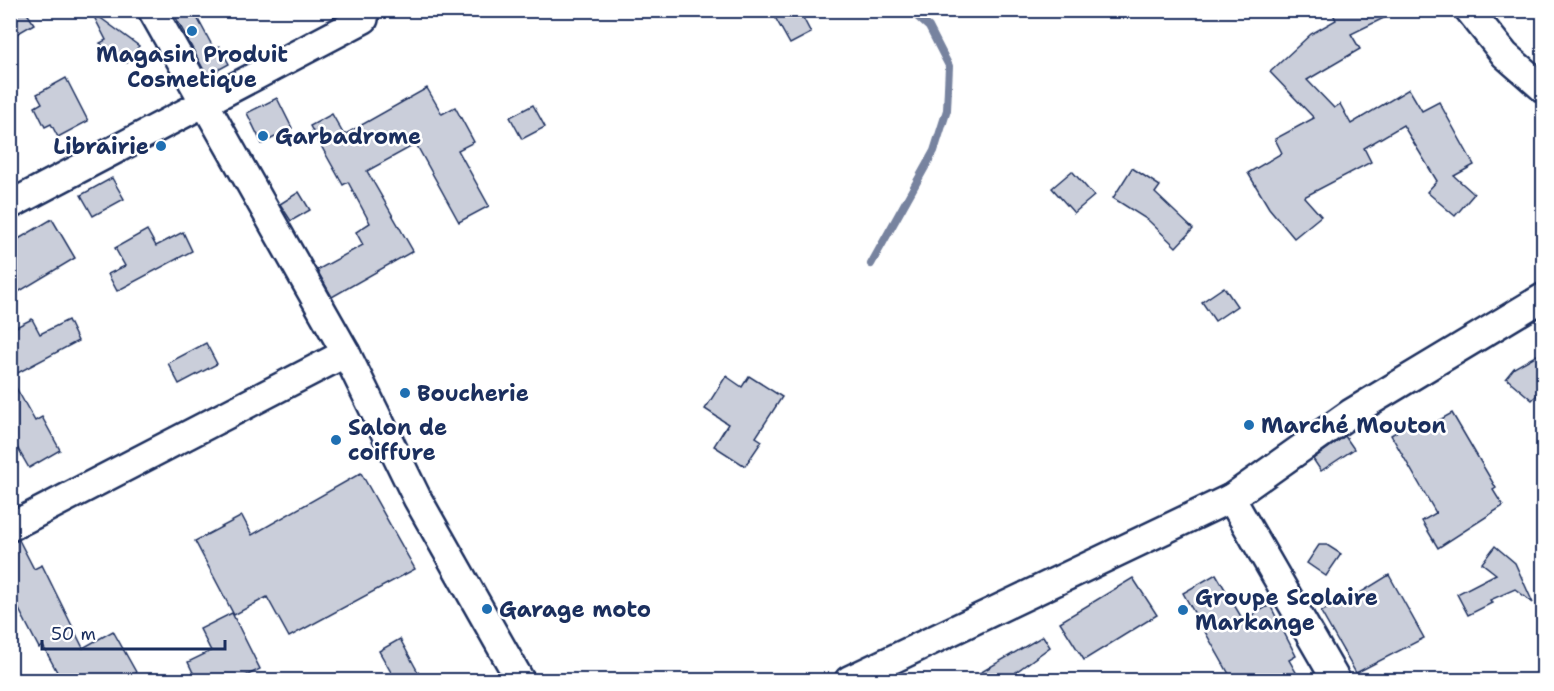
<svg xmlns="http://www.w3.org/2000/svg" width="1554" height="691" font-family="'Shantell Sans',sans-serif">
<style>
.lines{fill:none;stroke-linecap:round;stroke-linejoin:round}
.stream{stroke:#77839f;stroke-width:8}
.building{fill:#caceda;stroke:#1b2f5e;stroke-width:1.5}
.minor-casing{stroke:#1b2f5e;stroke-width:32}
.minor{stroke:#fff;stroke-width:27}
.poi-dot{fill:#1f6fb2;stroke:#fff;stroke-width:2}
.labels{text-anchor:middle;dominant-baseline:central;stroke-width:5;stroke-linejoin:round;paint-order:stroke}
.poi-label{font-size:22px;font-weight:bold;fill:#1b2f5e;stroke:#fff;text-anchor:start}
</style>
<rect width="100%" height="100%" fill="#fff"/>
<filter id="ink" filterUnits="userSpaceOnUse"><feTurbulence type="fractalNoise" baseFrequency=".0167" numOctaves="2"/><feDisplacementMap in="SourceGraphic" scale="12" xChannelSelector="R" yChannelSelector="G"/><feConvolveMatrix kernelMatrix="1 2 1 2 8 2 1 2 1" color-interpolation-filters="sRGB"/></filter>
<g filter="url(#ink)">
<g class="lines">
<!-- stream -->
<path class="stream" d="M871 264 934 151 947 110 949 66 929 27 910 10"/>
</g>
<!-- building -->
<g class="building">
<path d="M10 10H25L34 24 10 38Z"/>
<path d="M172 10H193L214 49 219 46 229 64 207 76Z"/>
<path d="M771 10H799L811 33 790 44Z"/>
<path d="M1331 10H1400L1351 34 1360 49 1307 80 1334 108 1340 104 1351 124 1409 89 1422 111 1439 102 1474 165 1454 176 1474 194 1455 216 1427 192 1437 181 1403 125 1364 148 1371 162 1304 197 1321 216 1294 238 1269 208 1248 173 1282 153 1275 139 1314 118 1270 72 1311 34 1336 20Z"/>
<path d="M91 11 139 46 127 63 100 43 106 40Z"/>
<path d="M66 78 88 121 58 137 51 124 45 127 35 107 42 103 37 94Z"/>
<path d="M427 88 442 114 455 107 474 142 458 150 489 206 459 222 416 144 367 171 413 251 332 297 317 270 363 245 356 232 370 223 348 182 343 185 310 126 332 114 344 135Z"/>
<path d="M277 98 292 128 262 144 247 113Z"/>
<path d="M533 105 545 127 522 139 510 117Z"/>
<path d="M1132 168 1160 186 1155 193 1193 229 1176 247 1148 220 1113 198Z"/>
<path d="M1072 171 1094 196 1074 213 1052 188Z"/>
<path d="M112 178 124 199 93 216 81 195Z"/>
<path d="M299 192 310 210 291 221 280 204Z"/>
<path d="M52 219 75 258 10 297V244Z"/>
<path d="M147 230 156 246 183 232 192 251 117 291 108 274 125 266 115 248Z"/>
<path d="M1224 287 1237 306 1215 321 1202 302Z"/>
<path d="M32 319 40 334 68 320 78 341 10 377V330Z"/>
<path d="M206 343 217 364 179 384 168 363Z"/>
<path d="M1544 351V388L1532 400 1506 378 1514 368Z"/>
<path d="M726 376 742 387 749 376 782 397 756 437 762 441 745 466 714 446 728 424 705 409Z"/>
<path d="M10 377 35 421 42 417 60 450 29 468 10 435Z"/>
<path d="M1452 413 1496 488 1493 490 1503 506 1438 548 1422 521 1436 513 1391 435 1414 421 1420 431Z"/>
<path d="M1345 436 1354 449 1321 471 1313 459Z"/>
<path d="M361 473 415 569 289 637 267 597 234 615 195 541 242 516 252 535Z"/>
<path d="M19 540 34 569 42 565 83 648 113 631 141 681H62L43 646 39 648 10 592V543Z"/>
<path d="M1319 545H1327L1341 554 1326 576 1307 563Z"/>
<path d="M1495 546 1515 563 1533 603 1515 589 1490 600 1492 603 1468 615 1457 594 1496 574 1482 563Z"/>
<path d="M1216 574 1243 620 1270 605 1296 656 1289 660 1301 681H1233L1183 593Z"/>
<path d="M1389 575 1424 638 1356 673 1321 612 1350 595 1352 598Z"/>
<path d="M1133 578 1157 615 1084 660 1060 622Z"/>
<path d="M232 613 260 669 236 681H197L188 662 211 651 200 629Z"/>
<path d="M1043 636 1050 647 1016 672 1021 681H966Z"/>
<path d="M400 639 419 674 408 681H396L379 651Z"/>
</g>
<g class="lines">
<!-- minor casing -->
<g class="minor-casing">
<g id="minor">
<path d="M152 10 346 353 417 498 520 680"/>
<path d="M1469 10 1505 55 1544 89"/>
<path d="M10 205 364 19"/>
<path d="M1231 498 1336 680"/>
<path d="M10 527 346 353"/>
<path d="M849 680 1231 498 1351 413 1544 297"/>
</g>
</g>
<!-- minor -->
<use href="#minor" class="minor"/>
</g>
</g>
<!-- markers -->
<g class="poi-dot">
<circle cx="192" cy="31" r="6"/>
<circle cx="263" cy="136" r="6"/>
<circle cx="161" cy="146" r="6"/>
<circle cx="405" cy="393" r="6"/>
<circle cx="1249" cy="425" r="6"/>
<circle cx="336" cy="440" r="6"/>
<circle cx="487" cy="609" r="6"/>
<circle cx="1183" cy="610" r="6"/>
</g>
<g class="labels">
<!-- poi labels -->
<g class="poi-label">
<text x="192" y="54" text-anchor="middle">Magasin Produit<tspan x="192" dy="25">Cosmetique</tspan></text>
<text x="275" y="136">Garbadrome</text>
<text x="149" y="146" text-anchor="end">Librairie</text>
<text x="417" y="393">Boucherie</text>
<text x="1261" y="425">Marché Mouton</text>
<text x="348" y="427">Salon de<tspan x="348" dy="25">coiffure</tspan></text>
<text x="1195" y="597">Groupe Scolaire<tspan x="1195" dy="25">Markange</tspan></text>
<text x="499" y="609">Garage moto</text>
</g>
</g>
<!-- margin -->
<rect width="1554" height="691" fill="none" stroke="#fff" stroke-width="36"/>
<rect x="18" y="18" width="1518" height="655" fill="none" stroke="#1b2f5e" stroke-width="2" filter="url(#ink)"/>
<!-- scale -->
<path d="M42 640v9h183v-9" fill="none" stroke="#1b2f5e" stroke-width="3"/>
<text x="51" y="640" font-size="18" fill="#1b2f5e" stroke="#ffffff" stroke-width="4.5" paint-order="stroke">50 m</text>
</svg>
